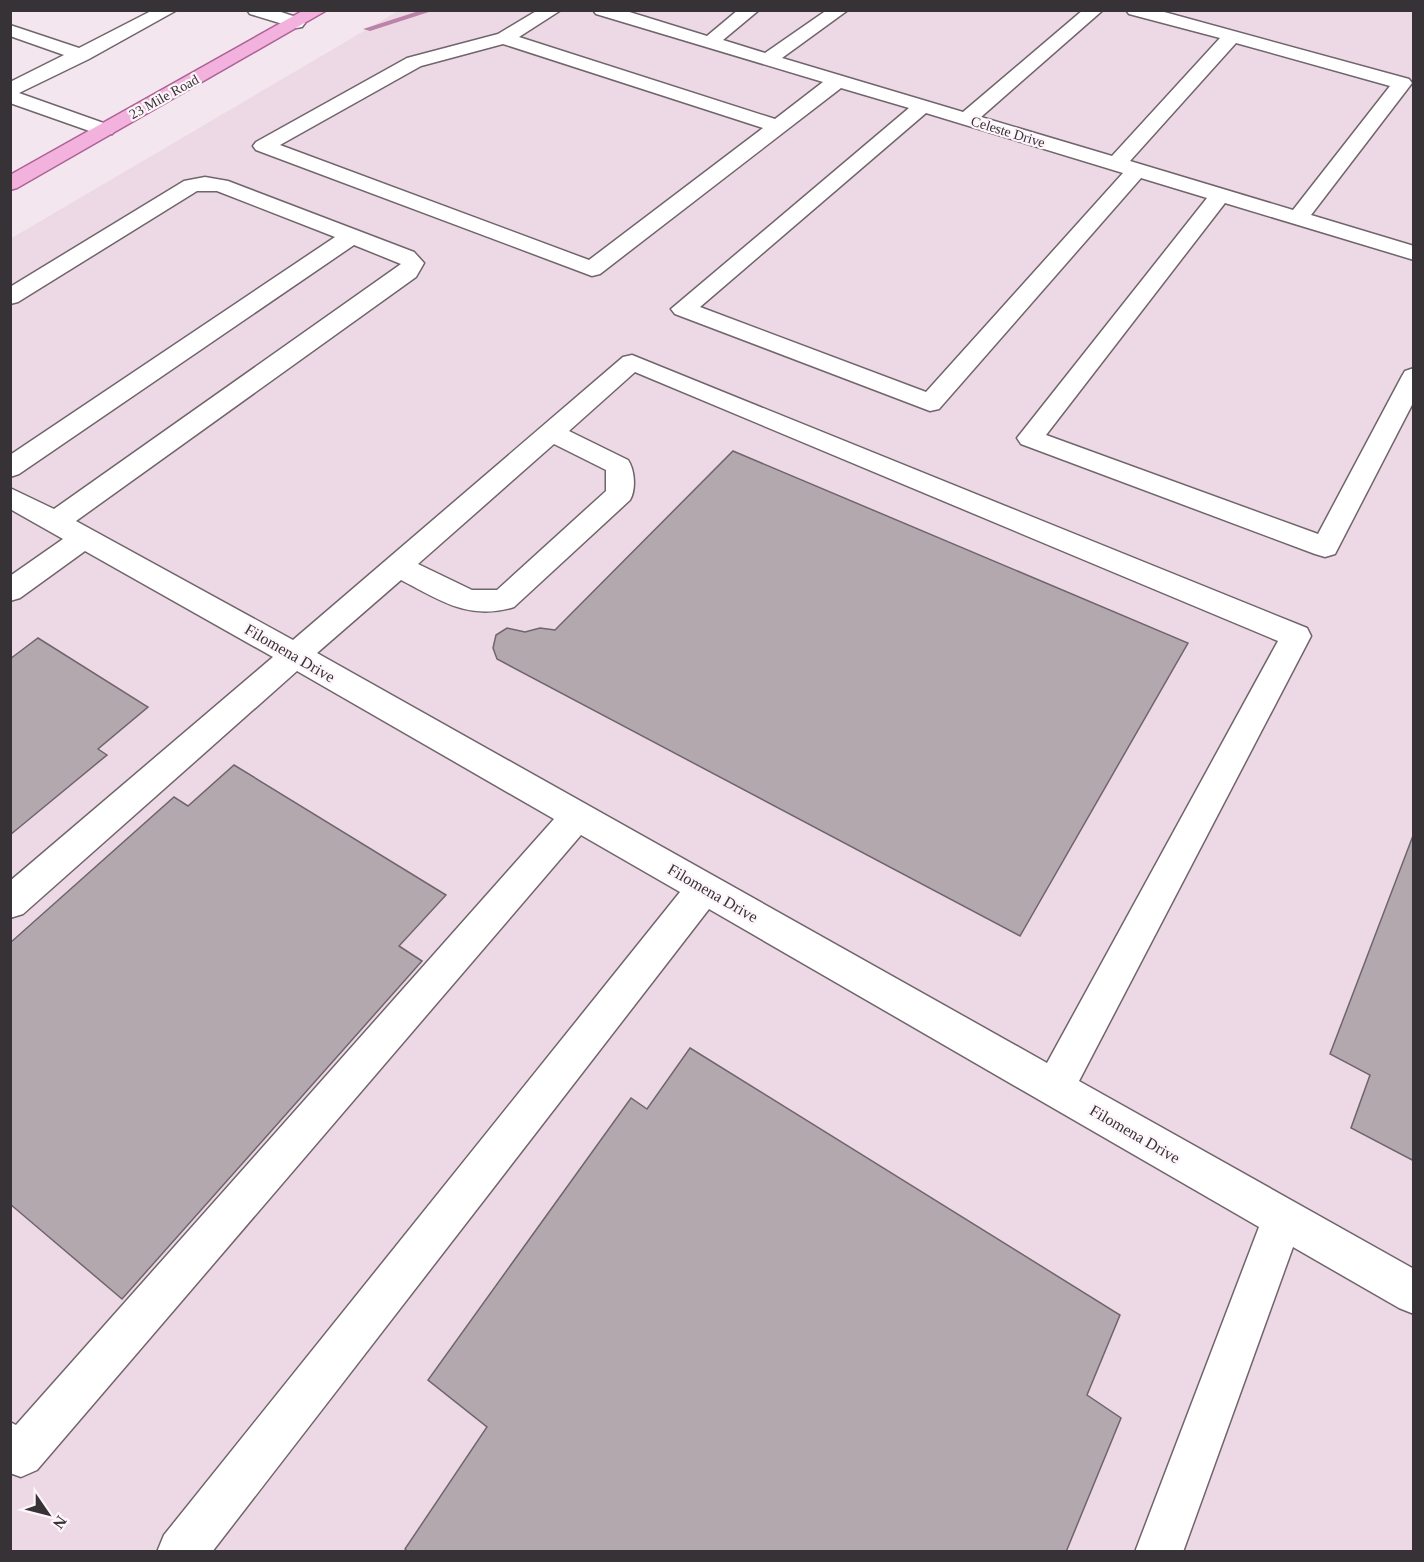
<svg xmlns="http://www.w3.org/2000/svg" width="1424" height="1562" font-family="Georgia,serif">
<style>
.built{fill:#edd9e5}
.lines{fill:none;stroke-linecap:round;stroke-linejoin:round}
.stream{fill:#bb83a7;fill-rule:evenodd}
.building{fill:#b4a8af;stroke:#70656b;stroke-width:1.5}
.minor-casing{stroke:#70656b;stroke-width:3}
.major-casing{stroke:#ac6395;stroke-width:3}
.minor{fill:#fff;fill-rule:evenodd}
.major{fill:#f3b2de;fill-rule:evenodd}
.labels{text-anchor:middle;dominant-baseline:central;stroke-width:4.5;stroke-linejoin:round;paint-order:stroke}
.far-street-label{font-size:14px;fill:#373235;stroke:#fdf5fa}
.street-label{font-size:16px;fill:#373235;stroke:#fdf5fa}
</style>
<rect width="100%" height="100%" fill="#f4e6ee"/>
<!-- built -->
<path class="built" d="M398 11H1413V1551H11L10 239Z"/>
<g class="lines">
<!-- stream -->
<path class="stream" d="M422 10H435L370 31 363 29Z"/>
</g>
<!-- building -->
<g class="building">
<path d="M733 451 1188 643 1020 936 497 659 493 648 496 635 507 628 525 632 540 628 555 630Z"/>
<path d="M38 638 148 707 98 749 107 755 10 835V659Z"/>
<path d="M234 765 446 895 399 946 422 961 122 1299 10 1204V943L174 797 188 806Z"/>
<path d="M1414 833V1161L1351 1128 1370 1075 1330 1054Z"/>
<path d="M690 1048 1120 1315 1087 1395 1121 1418 1066 1552H408L405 1549 487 1427 428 1380 631 1098 647 1109Z"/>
</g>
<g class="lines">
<!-- minor casing -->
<g class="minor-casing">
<g id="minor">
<path d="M153 10H177L89 59 19 93 112 126 115 130 112 134H98L10 103V82L64 55 10 36V25L79 48Z"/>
<path d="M247 10H275L302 19 305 23 302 27 296 28 250 14Z"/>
<path d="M538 10H561L519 37 775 119 823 82 596 14 593 10H623L707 36 738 10H759L723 40 765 53 827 10H848L782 58 963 112 1083 10H1103L981 117 1112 156 1220 38 1129 14 1126 10H1157L1409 79 1412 83 1409 87 1311 215 1414 246V260L1225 203 1046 435 1318 534 1402 376 1405 371 1414 368V401L1335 554 1325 557 1315 554 1021 444 1017 438 1207 198 1141 178 939 409 930 411 675 314 671 309 909 108 841 88 600 274 592 276 256 150 253 146 256 142 407 58 498 34ZM1236 43 1390 86 1293 210 1130 161ZM503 44 763 128 589 260 280 145 421 66ZM926 113 1123 173 926 392 700 307Z"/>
<path d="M205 177 228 181 414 252 424 263 416 277 76 521 293 640 623 357 632 355 1307 628 1311 636 1079 1081 1414 1269V1314L1399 1308 1293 1247 1183 1552H1135L1259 1227 709 909 212 1552H157L164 1535 680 892 581 835 37 1470 21 1477 10 1473V1422L16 1425 554 819 297 671 23 914 10 918V881L273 657 85 551 20 598 10 601V576L63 539 10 509V488L54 509 401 264 354 245 19 474 10 477V455L335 237 217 191H197L18 302 10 304V287L184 181ZM635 372 1278 641 1047 1063 317 653 401 580C440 600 468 621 514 607L630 500C636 490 635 470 628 460L569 431ZM554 444 606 470V491L497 590H472L418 564Z"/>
</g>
</g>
<!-- major casing -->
<g class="major-casing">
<path id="major" d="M304 10H327L17 188 10 190V175Z"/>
</g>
<!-- minor -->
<use href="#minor" class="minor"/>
<!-- major -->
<use href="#major" class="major"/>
</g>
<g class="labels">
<!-- far-street labels -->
<g class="far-street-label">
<text transform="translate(164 97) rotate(-29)">23 Mile Road</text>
<text transform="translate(1008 132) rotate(17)">Celeste Drive</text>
</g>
<!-- street labels -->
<g class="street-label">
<text transform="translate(290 653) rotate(30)">Filomena Drive</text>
<text transform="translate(713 893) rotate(30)">Filomena Drive</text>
<text transform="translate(1135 1134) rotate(30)">Filomena Drive</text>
</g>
</g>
<!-- border -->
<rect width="1424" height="1562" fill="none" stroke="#373235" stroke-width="24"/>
<!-- north arrow -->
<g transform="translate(48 1514) rotate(125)" stroke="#fdf5fa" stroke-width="4.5" paint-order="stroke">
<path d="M0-4.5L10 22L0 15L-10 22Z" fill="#373235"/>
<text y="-9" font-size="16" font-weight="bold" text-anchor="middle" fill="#373235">N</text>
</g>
</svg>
